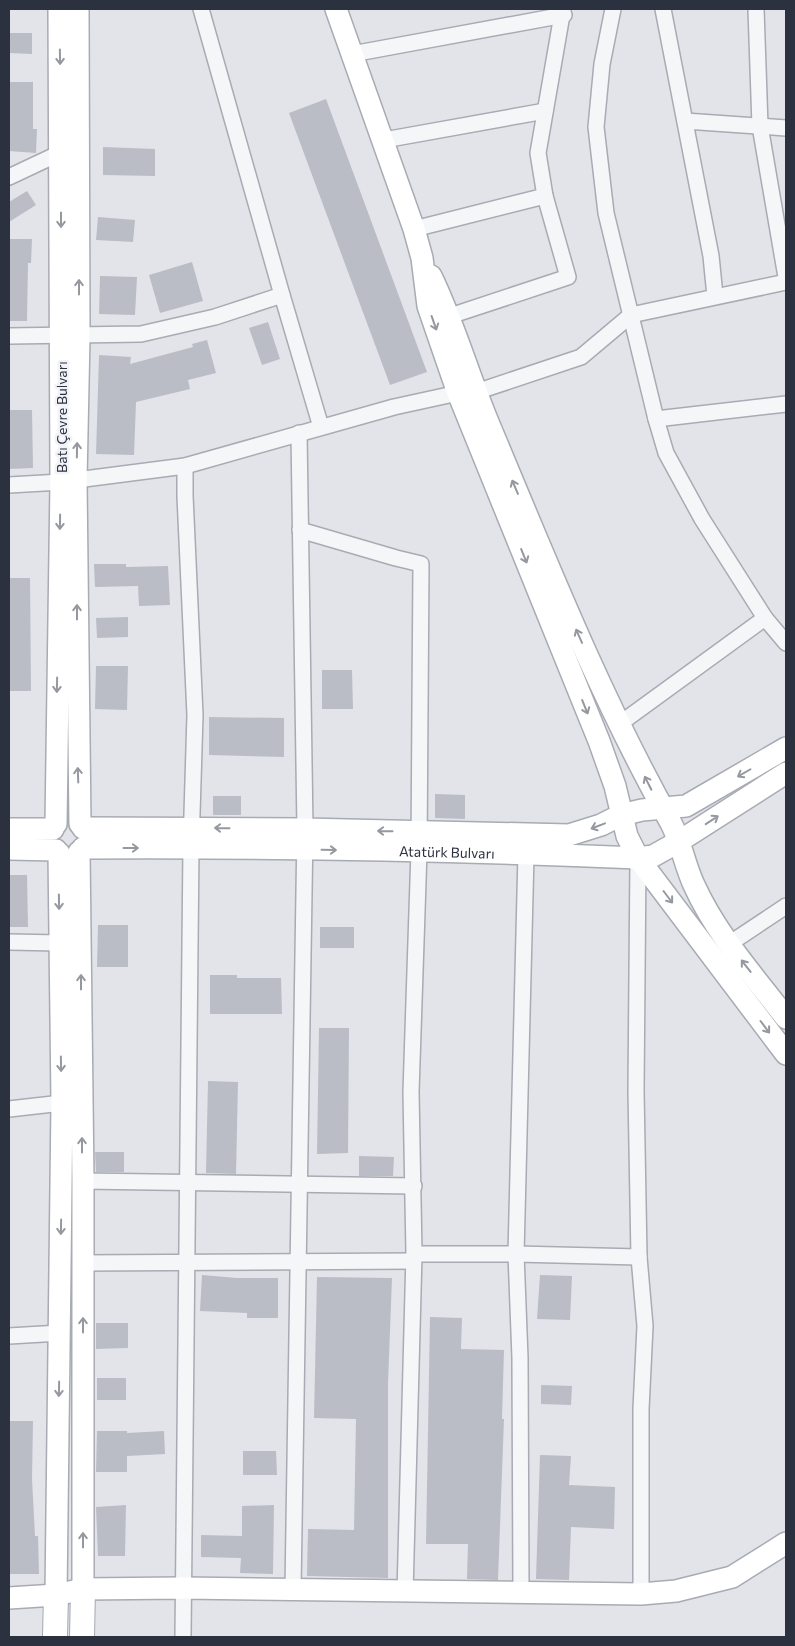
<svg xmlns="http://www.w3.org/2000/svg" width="795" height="1646" font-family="Commissioner,sans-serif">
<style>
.building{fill:#babdc6}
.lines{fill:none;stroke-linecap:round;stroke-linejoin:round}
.street-casing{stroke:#a8abb3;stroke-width:18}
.secondary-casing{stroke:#a8abb3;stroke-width:24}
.primary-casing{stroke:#a3a8b4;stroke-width:26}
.street{stroke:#f5f6f8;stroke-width:15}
.secondary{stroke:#fff;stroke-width:21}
.primary{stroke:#fff;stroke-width:24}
.oneway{stroke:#9698a0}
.labels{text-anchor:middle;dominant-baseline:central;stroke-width:5;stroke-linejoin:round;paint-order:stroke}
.street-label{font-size:14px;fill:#2c3140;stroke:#f2f3f7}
</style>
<rect width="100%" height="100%" fill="#e2e4e9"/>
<!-- building -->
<g class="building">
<path d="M9 33H32V54L9 53Z"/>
<path d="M9 82H33V129H37L36 153 9 151Z"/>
<path d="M326 99 427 372 390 385 289 113Z"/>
<path d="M103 147 155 149V176L103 175Z"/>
<path d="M27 191 36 205 9 222V202Z"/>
<path d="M98 217 135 220 133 242 96 240Z"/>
<path d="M9 239H32L31 263H28L27 321H9Z"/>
<path d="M192 262 203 301 160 313 149 275Z"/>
<path d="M100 276 137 277 135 315 99 314Z"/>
<path d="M268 322 280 359 262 365 249 328Z"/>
<path d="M207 340 216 373 188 380 190 389 136 402 134 455 96 454 99 355 131 357 130 364 193 347 192 344Z"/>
<path d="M9 410H32L33 468 9 469Z"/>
<path d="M94 564H126V567L168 566 170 605 139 606 138 586 95 587Z"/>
<path d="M9 578H30L31 691H9Z"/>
<path d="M128 617V637L97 638 96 618Z"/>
<path d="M96 666H128L127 710 95 709Z"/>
<path d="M322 670H352L353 709H322Z"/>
<path d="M209 717 284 718V757L209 755Z"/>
<path d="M435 794 465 795V819L435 818Z"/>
<rect x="213" y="796" width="28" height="19"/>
<path d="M9 875H27L28 927H9Z"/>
<path d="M98 925H128V967H97Z"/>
<rect x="320" y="927" width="34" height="21"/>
<path d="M210 975H237V978H281L282 1014H210Z"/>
<path d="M319 1028H349L348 1153 317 1154Z"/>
<path d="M208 1081 238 1082 236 1174 206 1173Z"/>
<path d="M95 1152H124V1172H96Z"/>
<path d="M359 1156 394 1157 393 1176H359Z"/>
<path d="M202 1275 237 1278H278V1318H247V1313L200 1311Z"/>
<path d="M540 1275 572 1276 570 1320 537 1319Z"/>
<path d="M317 1277 392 1278 388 1383V1578L307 1576 308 1529 354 1530 356 1419 314 1418Z"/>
<path d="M430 1317 462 1318 461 1349 504 1350 502 1419H504L498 1580 467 1579 468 1544H426Z"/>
<path d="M96 1323H128V1348L96 1349Z"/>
<rect x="97" y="1378" width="29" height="22"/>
<path d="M541 1385 572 1386 571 1405 541 1404Z"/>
<path d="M9 1421H33L32 1479 35 1536H38L39 1574H9Z"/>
<path d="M97 1431H127V1433L164 1431 165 1454 127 1456V1472H96Z"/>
<path d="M243 1451H276L277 1475H243Z"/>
<path d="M540 1455 571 1456 569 1485 615 1487 614 1529 571 1527 569 1580 536 1579Z"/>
<path d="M126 1505 125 1556H98L96 1507Z"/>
<path d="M274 1505 273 1574 240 1573 241 1558 201 1557V1535L242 1536V1506Z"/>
</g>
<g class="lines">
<!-- street casing -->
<g class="street-casing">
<g id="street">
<path d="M201 9 282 295 321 427"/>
<path d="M613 9 602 64 596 127 606 213 656 419 666 453 702 519 765 618 786 643"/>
<path d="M663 9 711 256 715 296"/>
<path d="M756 9 760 126 786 277"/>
<path d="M352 54 564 15"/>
<path d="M685 121 786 128"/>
<path d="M384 140 545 111"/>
<path d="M9 177 62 152"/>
<path d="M414 229 545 196 538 153 563 9"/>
<path d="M450 316 568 277 545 196"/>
<path d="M9 336 141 334 215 317 282 295"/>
<path d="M656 419 786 404"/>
<path d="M9 485 61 482 185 466 394 407 458 393 476 392 581 357 631 315 786 282"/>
<path d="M300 530 396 558 421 564 419 851 411 1092 414 1254 405 1593"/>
<path d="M618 725 765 618"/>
<path d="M526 854 516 1254 639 1257 636 1091 638 858"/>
<path d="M9 942 59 943"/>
<path d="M729 944 786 906"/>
<path d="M9 1109 62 1103"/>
<path d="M83 1181 414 1186"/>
<path d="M414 1254H516L520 1358 521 1591"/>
<path d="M639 1257 645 1326 641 1409V1594"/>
<path d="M83 1263 413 1261"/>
<path d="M9 1336 60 1333"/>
<path d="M293 1589 305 829 299 433"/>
<path d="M183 1637 191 847 195 715 185 496V466"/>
</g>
</g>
<!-- secondary casing -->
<g class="secondary-casing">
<g id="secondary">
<path d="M78 9 79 336 76 480 80 824"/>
<path d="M336 9 414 229 422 258 428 306 458 393 599 741 615 786 627 836 638 858 786 1054"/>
<path d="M431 276C454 323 468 374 488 422 545 558 599 695 671 823 681 842 685 866 694 885 716 934 754 976 786 1018"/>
<path d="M56 824 61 482 59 9"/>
<path d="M83 828 305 829 569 835 601 825 621 815 642 810 686 806 786 748"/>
<path d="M9 829H53"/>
<path id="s1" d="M83 848C268 847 453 850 638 858L653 856 678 842 786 773"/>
<path d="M9 849 56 850"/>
<path d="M79 852 83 1181V1589"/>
<path d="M56 1595 62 1103 59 853"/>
<path d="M9 1598 56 1595 83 1589 183 1588 641 1594 676 1591 732 1577 786 1543"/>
</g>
</g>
<!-- primary casing -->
<g class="primary-casing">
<g id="primary">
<path d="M55 1637 56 1595"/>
<path d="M82 1637 83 1589"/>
</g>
</g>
<!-- street -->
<use href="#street" class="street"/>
<!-- secondary -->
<use href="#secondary" class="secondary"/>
<!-- primary -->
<use href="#primary" class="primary"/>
</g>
<!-- one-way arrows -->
<defs><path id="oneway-shaft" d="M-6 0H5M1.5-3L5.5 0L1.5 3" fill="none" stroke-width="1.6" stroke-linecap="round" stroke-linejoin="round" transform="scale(1.25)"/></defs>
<g class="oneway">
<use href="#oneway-shaft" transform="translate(60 57) rotate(89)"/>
<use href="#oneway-shaft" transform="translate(61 220) rotate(90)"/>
<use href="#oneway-shaft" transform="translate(79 287) rotate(-90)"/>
<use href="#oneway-shaft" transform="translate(434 323) rotate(71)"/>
<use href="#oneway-shaft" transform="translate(77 450) rotate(-89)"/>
<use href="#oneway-shaft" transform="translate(515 487) rotate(-113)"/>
<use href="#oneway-shaft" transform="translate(60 522) rotate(91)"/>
<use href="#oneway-shaft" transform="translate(524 556) rotate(68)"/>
<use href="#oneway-shaft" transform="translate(77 612) rotate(-90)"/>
<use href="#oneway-shaft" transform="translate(579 636) rotate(-114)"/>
<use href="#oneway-shaft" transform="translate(57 685) rotate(91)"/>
<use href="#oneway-shaft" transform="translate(585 707) rotate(68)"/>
<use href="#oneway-shaft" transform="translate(744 773) rotate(150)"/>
<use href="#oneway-shaft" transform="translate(78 775) rotate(-92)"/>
<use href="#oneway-shaft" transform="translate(648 783) rotate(-117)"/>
<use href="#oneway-shaft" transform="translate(712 820) rotate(-33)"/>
<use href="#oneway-shaft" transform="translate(598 826) rotate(159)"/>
<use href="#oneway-shaft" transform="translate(222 828) rotate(-179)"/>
<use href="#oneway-shaft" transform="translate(385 831) rotate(-179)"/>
<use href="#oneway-shaft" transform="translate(131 848)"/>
<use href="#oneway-shaft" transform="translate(329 850) rotate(1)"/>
<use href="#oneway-shaft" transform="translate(668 897) rotate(53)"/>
<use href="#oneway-shaft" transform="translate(59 902) rotate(89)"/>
<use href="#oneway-shaft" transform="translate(746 966) rotate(-128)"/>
<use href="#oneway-shaft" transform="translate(81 982) rotate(-90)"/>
<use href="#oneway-shaft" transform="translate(765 1027) rotate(53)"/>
<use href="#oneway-shaft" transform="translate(61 1064) rotate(89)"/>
<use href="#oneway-shaft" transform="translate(82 1145) rotate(-90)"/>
<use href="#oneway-shaft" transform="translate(61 1227) rotate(91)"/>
<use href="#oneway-shaft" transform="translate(83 1325) rotate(-90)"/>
<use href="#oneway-shaft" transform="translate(59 1389) rotate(91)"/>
<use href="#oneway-shaft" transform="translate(83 1540) rotate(-90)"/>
</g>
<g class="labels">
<!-- street labels -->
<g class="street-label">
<text transform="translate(61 417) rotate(-90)">Batı Çevre Bulvarı</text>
<text stroke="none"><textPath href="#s1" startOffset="364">Atatürk Bulvarı</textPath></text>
</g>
</g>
<!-- border -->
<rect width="795" height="1646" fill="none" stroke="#2c3140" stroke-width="20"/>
</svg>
